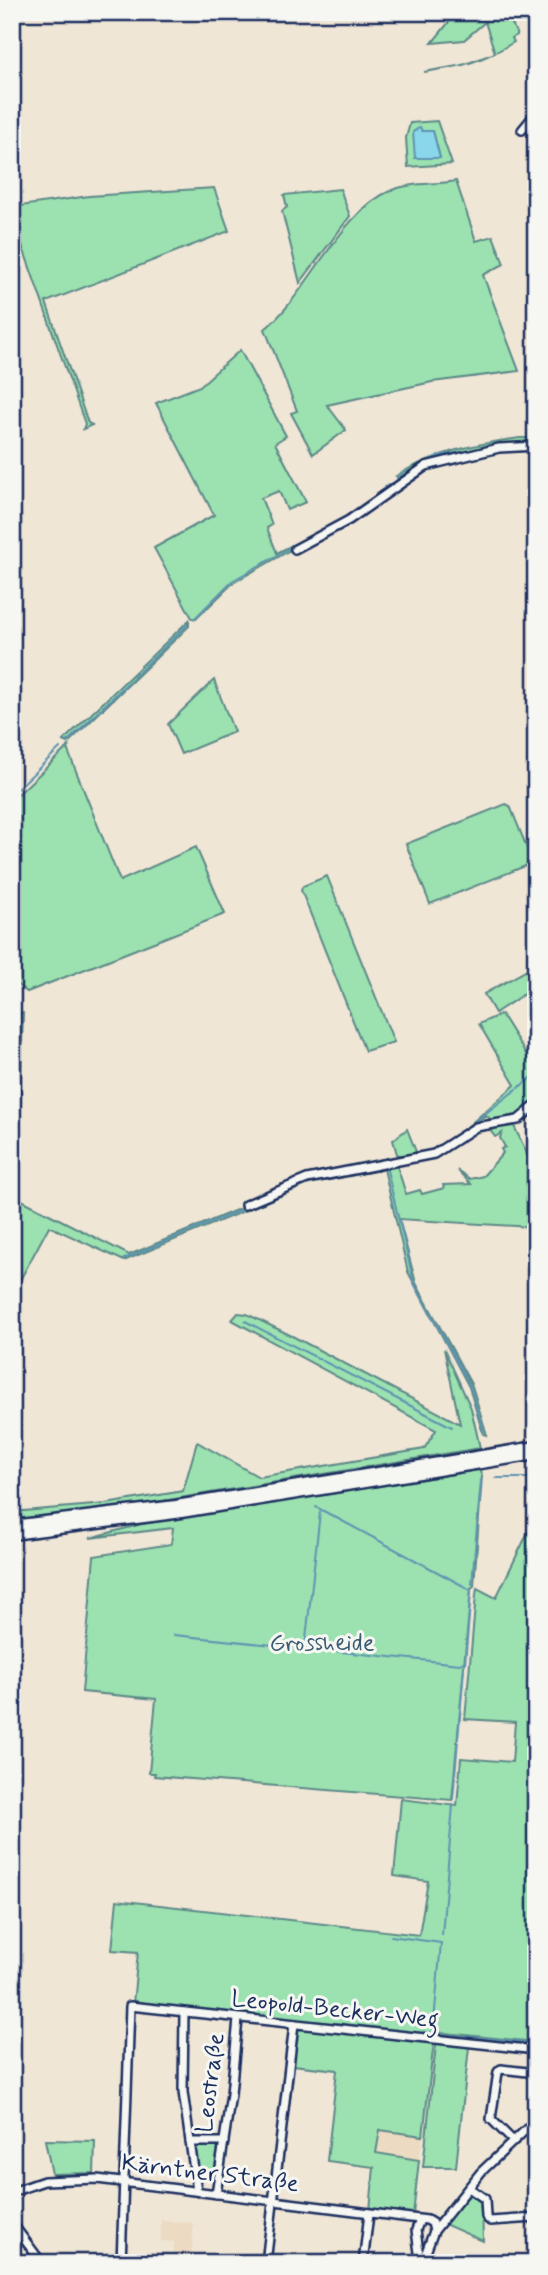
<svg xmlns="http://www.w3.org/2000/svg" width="548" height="2275" font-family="Mynerve,sans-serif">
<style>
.built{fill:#ecdac2}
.green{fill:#9be2b0;stroke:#5b8887;stroke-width:2;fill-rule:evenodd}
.water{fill:#8ad6ea;stroke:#5e93b2;stroke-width:2}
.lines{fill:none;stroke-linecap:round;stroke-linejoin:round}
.stream{stroke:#5e93b2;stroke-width:2}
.minor-casing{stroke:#1b2f5e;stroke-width:12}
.highway-casing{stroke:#1b2f5e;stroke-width:15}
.minor{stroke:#f6f6f2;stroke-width:7}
.highway{stroke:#f6f6f2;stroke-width:10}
.labels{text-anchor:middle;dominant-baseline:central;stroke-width:6;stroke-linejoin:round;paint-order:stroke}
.park-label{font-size:24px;fill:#3b5c72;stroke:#f6f6f2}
.street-label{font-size:24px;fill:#1b2f5e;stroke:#f6f6f2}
</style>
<rect width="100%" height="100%" fill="#f0e6d6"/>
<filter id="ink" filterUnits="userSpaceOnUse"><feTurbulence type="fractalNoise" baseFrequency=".0143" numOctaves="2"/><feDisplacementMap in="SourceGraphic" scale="14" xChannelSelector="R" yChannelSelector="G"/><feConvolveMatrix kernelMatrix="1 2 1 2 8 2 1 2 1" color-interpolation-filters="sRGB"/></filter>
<g filter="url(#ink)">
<!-- built -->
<g class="built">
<path d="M380 2130 423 2136 419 2160 377 2154Z"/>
<path d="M161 2220 193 2223 192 2261H173L174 2242 161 2241Z"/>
</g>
<!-- green -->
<g class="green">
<path d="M457 12H507L517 35 512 38 514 42C481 62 464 66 424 72L463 65 495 53 485 22 464 40 432 43Z"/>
<path d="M437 121 452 164 408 167 406 138 410 123ZM422 131H433L440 158H415Z"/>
<path d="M456 181 476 241 493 236 504 264 483 275 519 371 432 382 327 405 346 430 313 454 291 413 297 411 265 329C310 292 340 211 392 190 412 182 435 185 456 181Z"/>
<path d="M214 188 229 231 46 302 88 423 92 425 83 429 85 424 22 245 12 249V204L14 207 89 196Z"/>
<path d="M340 189 350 216 300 283 282 211 287 207 284 195Z"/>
<path d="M240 350 286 436 275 443 306 502 287 510 279 491 261 498 272 525 267 528 277 553 292 545 294 548 233 583 196 619 192 618 154 548 214 515 156 403 200 386Z"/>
<path d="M520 438H536V444C489 442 439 455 400 479L396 476C435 452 475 444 520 438Z"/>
<path d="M189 620V626L68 743 63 741Z"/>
<path d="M214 680 234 732 181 754 168 724Z"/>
<path d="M69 746 68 751 120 881 196 847 225 914 27 992 12 981V800Z"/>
<path d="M506 804 510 806 533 863 430 904 406 844Z"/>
<path d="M327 876 394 1042 365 1051 301 890 303 886Z"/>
<path d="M536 965V986L495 1013 484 994Z"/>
<path d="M12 1013H23L20 1107 18 1108 12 1104Z"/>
<path d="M501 1014 536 1070V1102L512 1118 492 1121 486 1115C468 1131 422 1168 397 1154L393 1140 407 1129 417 1154 440 1148 450 1142 515 1085 479 1024Z"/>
<path d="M513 1124 536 1172V1184L531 1183V1227L399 1219 416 1283 472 1386 487 1435 483 1434 469 1387 408 1272 384 1169 396 1163 406 1194 420 1190 422 1194 444 1188 443 1185 471 1184 457 1170 470 1179 483 1176 503 1153 501 1149 505 1147 500 1138 502 1133 495 1137 488 1127Z"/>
<path d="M377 1167 381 1170 309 1184 124 1261 49 1226 12 1295V1195L129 1255 308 1180Z"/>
<path d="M238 1313 247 1314 294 1337 460 1424 444 1349 471 1408 480 1448 138 1505 12 1520V1512L106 1504 183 1491 197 1442 259 1477 424 1449 436 1430 232 1320Z"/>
<path d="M479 1470 482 1476 474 1586 471 1588 452 1800 154 1776 155 1773H149L156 1699 82 1692 94 1556 171 1544 173 1528 90 1538 142 1524Z"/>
<path d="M536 1516V2042L435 2032 423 2136 380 2130 376 2153 419 2160 413 2215 370 2210 374 2167 327 2161 337 2070 293 2065 298 2021 133 2004 138 1952 112 1950 117 1900 419 1935 428 1881 394 1876 401 1799 457 1806 461 1758 512 1762 515 1722 465 1719 476 1595 477 1588 496 1598Z"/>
<path d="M437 2035 470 2038 456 2167H423Z"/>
<path d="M45 2140 95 2141 94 2173 52 2174Z"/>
<path d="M193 2144 220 2146 216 2178H198Z"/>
<path d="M471 2193 482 2201 483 2241 444 2224Z"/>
</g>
<!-- water -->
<path class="water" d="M420 127 422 131H433L440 158H415L413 132Z"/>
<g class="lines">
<!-- stream -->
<g class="stream">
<path d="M535 402H536"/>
<path d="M530 404 536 422"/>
<path d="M397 478 438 456 536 440"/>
<path d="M385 487 388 485"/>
<path d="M195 618 232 581 292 547"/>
<path d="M67 742 188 624"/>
<path d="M12 794 60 748"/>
<path d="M463 1131 536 1074"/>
<path d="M386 1166 414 1283 470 1386 484 1432"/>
<path d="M124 1259 246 1208"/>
<path d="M245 1321 452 1427"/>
<path d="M495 1478H536"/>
<path d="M316 1507 471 1590"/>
<path d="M472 1584 481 1480"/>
<path d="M174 1635 460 1664 465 1661"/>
<path d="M305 1648 320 1512"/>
<path d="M465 1664 471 1592"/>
<path d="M453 1799 464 1669"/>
<path d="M442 1935 453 1805"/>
<path d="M391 1936 441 1943 433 2033 423 2032"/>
<path d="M439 2034 536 2043"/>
</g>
<!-- minor casing -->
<g class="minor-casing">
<g id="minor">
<path d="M522 130 536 113"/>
<path d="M295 549 349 520 426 466 499 448 536 446"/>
<path d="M245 1205 307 1179 434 1154 476 1127 518 1120 536 1105"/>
<path d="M184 2012 183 2092 197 2191"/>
<path d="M512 2140 491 2119 498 2072 501 2069 536 2073"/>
<path d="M190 2142H224"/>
<path d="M469 2188 485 2199 486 2217 490 2221 536 2218"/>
<path d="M12 2192 44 2181 97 2179 427 2220 432 2223 434 2231 422 2263"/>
<path d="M216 2194 231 2094 238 2019"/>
<path d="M12 2223 42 2263"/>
<path d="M434 2231 481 2172 536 2120"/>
<path d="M420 2260 416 2230 420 2220"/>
<path d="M121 2263 130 2006 536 2050"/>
<path d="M266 2263 294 2024"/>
<path d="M363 2263 369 2214"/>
</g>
</g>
<!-- highway casing -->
<g class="highway-casing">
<g id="highway">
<path d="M12 1526 176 1506 536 1447"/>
<path d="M12 1534 175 1513 536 1454"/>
</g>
</g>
<!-- minor -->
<use href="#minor" class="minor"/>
<!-- highway -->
<use href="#highway" class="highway"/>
</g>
</g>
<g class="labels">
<!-- park labels -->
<g class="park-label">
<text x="322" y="1643">Grossheide</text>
</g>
<!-- street labels -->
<g class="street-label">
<text transform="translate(335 2010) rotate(6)">Leopold-Becker-Weg</text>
<text transform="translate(211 2083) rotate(-83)">Leostraße</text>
<text transform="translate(210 2174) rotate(7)">Kärntner Straße</text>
</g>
</g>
<!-- margin -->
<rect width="548" height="2275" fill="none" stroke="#f6f6f2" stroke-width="42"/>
<rect x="21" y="21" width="506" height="2233" fill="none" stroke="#1b2f5e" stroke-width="2.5" filter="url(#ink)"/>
</svg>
